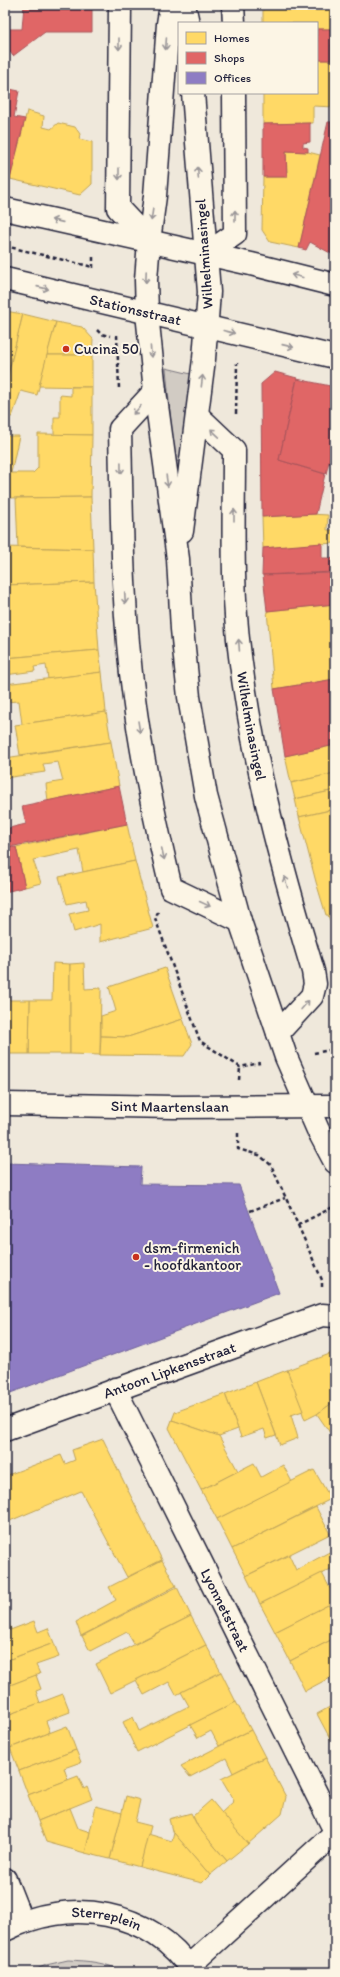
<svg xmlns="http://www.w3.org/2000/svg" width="340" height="1977" font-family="Itim,sans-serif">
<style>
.green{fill:#d1cbc3;stroke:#7a767f}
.homes{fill:#ffd966;stroke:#bda259}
.shops{fill:#e06666;stroke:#a75259}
.offices{fill:#8e7cc3;stroke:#6e619a}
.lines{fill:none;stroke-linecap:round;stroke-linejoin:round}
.minor-casing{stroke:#22223b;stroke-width:25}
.path{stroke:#22223b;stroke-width:2.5;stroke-dasharray:4 3;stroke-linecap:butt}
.minor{stroke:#fcf5e5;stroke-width:22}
.oneway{stroke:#9a9698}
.poi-dot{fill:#c8321e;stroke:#fcf5e5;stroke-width:1.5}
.labels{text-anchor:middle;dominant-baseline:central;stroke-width:4;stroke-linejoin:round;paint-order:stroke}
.street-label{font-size:15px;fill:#22223b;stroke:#fcf5e5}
.poi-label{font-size:15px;fill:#22223b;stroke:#fcf5e5;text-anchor:start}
</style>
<rect width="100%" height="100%" fill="#efe8db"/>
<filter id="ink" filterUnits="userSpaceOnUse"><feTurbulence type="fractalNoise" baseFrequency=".025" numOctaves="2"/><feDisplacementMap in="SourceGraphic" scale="8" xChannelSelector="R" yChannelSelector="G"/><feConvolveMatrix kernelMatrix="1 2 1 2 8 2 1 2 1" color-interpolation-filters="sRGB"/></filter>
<g filter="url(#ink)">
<!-- green -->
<g class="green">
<path d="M166 368 191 374 183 457 182 461 178 462 174 457Z"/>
<path d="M68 1960C88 1961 106 1962 123 1972H30L46 1965Z"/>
</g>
<!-- homes -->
<g class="homes">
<path d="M263 5H332V14H335V29H317V23H263Z"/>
<path d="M317 60H335V107L313 106V123L263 124V93H317Z"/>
<path d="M27 111 44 116 43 127 51 129 58 123 75 127 80 134 79 139 92 142V184L80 195 10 179Z"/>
<path d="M286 151 308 152 320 155 299 248 270 242 262 230 263 177H287Z"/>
<path d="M5 311 23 314 5 387Z"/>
<path d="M23 314 56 322 37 395 21 391 12 417 5 415V387Z"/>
<path d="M56 322 82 327 93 339 92 355H47Z"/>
<path d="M47 355H92V387L39 386Z"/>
<path d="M71 387H92V435H54V417H60V395L71 396Z"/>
<path d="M38 434 92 435 91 497 5 498V436H19L11 473H33L38 468Z"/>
<path d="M91 497 93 549 18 547 16 498Z"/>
<path d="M310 514 328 515 327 530H335V543L263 548 262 517Z"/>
<path d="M5 547 93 549 94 582 5 585Z"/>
<path d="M94 582 99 650 5 658V585Z"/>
<path d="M335 604V679L274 689 267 611Z"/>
<path d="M99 650 102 672 48 679 46 665 34 667 35 671 5 675V658Z"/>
<path d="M102 672 106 712 22 724 19 701 5 702V684Z"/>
<path d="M106 712 111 742 20 755 15 725Z"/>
<path d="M111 742 119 786 48 801 46 784 63 781 58 762 43 764 45 772 5 778V758Z"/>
<path d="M335 745V773L291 783 285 756Z"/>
<path d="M335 773V790L295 799 291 783Z"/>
<path d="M335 790V809L299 817 295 799Z"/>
<path d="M335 809V934L328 915H326L316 882 299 817Z"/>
<path d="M127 824 135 861 83 872 79 850 33 860 41 883 25 887 16 847Z"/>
<path d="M135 861 153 928 100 942V924L74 932 69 914 88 910 86 900 67 904 59 877Z"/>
<path d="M53 963 70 964V1054H29L30 1000H52Z"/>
<path d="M84 963 85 989 101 988 100 1055 70 1054V964Z"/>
<path d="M165 968 183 1019 128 1037 101 1036V1016L116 1011 109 987Z"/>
<path d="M5 971H10L9 1000H30L29 1054H5Z"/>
<path d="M183 1019 192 1044 184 1056 100 1055 101 1036 128 1037Z"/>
<path d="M335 1352V1401L317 1414 305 1420 287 1370Z"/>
<path d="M287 1370 303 1411 291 1415 298 1438 280 1445 256 1382Z"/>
<path d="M256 1382 276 1435 267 1438 264 1429 241 1437 225 1394Z"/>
<path d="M225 1394 238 1429 219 1436 172 1420 175 1412Z"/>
<path d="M335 1401V1440L317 1414Z"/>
<path d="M172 1420 219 1436 238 1471 201 1490 169 1428Z"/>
<path d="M103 1439 162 1560 127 1577 81 1491 5 1523V1476L61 1455 65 1464 75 1460 72 1450Z"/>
<path d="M254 1463 261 1477 283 1465 292 1482 217 1519 201 1490Z"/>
<path d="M314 1470 331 1499 232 1549 217 1519Z"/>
<path d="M316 1507 330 1534 246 1576 232 1549Z"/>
<path d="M335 1549V1567L260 1604 246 1576 289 1555 296 1570Z"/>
<path d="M162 1560 176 1586 81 1636 76 1622 116 1600 109 1587Z"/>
<path d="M322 1573 335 1598V1602L275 1632 260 1604Z"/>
<path d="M177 1587 191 1616 134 1644 127 1632 90 1651 82 1636Z"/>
<path d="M328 1605 335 1616V1638L290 1661 275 1632Z"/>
<path d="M5 1615 11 1629 5 1632Z"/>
<path d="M191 1616 206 1645 110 1693 96 1664Z"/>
<path d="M34 1621 38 1632 48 1628 54 1643 5 1661V1632Z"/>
<path d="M335 1638V1675L305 1691 290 1661Z"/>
<path d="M54 1643 59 1657 36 1665 40 1674 5 1687V1661Z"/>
<path d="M206 1645 221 1672 176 1695 169 1682 144 1695 136 1680Z"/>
<path d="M221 1672 236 1702 137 1752 123 1722 133 1717 139 1731 189 1706 181 1692Z"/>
<path d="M36 1675 41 1689 36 1691 40 1703 5 1716V1687Z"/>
<path d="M63 1694 70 1712 46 1721 50 1732 10 1748 5 1734V1716Z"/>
<path d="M236 1702 251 1730 219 1746 211 1731 198 1738 190 1725Z"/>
<path d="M335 1704V1743L333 1744 317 1714Z"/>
<path d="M67 1726 76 1750 19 1771 10 1748Z"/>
<path d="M251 1730 265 1757 233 1773 226 1758 190 1777 181 1766Z"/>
<path d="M76 1750 81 1762 64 1768 68 1780 28 1795 19 1771Z"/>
<path d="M265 1757 286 1797 282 1814 248 1844 221 1813 234 1801 221 1779Z"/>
<path d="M78 1776 84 1789 87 1787 92 1799 38 1821 28 1795Z"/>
<path d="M126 1796 140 1800 135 1822 151 1826 140 1867 110 1859Z"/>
<path d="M211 1800 248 1844 227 1861 198 1827 193 1816Z"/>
<path d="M96 1806 122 1813 110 1859 85 1853Z"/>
<path d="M70 1808 78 1828 90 1832 85 1853 46 1842 38 1821Z"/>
<path d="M191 1813 198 1827 227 1861 210 1875 172 1831 169 1819Z"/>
<path d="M174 1833 210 1875 202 1883 140 1867 148 1834 172 1841Z"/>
</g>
<!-- shops -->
<g class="shops">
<path d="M24 5H92V32H45L13 56 5 45V29H22Z"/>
<path d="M317 29H335V45H331V60H317Z"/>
<path d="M5 88 19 91 14 117 25 119 10 179 5 178Z"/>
<path d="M328 122H335V243L332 254 310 242 306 250 299 248Z"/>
<path d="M310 123V142L303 143V147L308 148V152L286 151 287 177H263V124Z"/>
<path d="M275 372 297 378 279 460 325 474 316 514 262 517 261 384Z"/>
<path d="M297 379 335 387V437L326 474 279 460Z"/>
<path d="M335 437V464L329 463Z"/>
<path d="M322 543V558H335V572L262 575 263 548Z"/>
<path d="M331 573 330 588 335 587V604L267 611 263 575Z"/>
<path d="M335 679V745L285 756 274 689Z"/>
<path d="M119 786 127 824 9 847 5 829 26 824 22 806Z"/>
<path d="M16 847 25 887 5 892V848Z"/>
</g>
<!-- offices -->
<path class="offices" d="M5 1163 141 1167 140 1184 239 1185 279 1293 5 1395Z"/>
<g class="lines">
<!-- minor casing -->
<g class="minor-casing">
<g id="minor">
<path d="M120 5 118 208 149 241"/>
<path d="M171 5 168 24 155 196 149 241 146 280 147 313 155 391 178 559 182 629 189 697 206 796 240 921 286 1057 318 1130 335 1162"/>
<path d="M184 5 188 23"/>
<path d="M233 5 234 23"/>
<path d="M5 209 251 264 335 285"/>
<path d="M206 254 235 234 234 93"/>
<path id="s1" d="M5 279 335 357"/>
<path d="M155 391 120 429C122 518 122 609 134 698 142 762 156 825 171 888L240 921"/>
<path id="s2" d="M197 415 234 450C234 519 231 588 240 656 253 763 282 868 313 971L315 984 312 996 278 1033"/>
<path d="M182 531 204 359 209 292 193 93"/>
<path id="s3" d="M5 1104 174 1107 335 1106"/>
<path id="s4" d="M115 1389 335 1831"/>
<path id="s5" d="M5 1430 322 1315 335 1316"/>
<path d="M5 1879 22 1922"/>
<path id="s6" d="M5 1930C70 1897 150 1909 193 1972"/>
<path d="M189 1966 335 1833"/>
</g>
</g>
<!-- path -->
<g class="path">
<path d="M5 246 93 267"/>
<path d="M93 268V257"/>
<path d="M97 330 101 334 110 336"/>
<path d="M117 335 119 389"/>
<path d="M236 414 237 363"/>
<path d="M158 912 155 918 200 1041 240 1067 260 1063"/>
<path d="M314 1053 335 1049"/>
<path d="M239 1080 240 1067"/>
<path d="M238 1133V1149L259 1155 271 1165 298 1225 335 1206"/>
<path d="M250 1211 285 1198"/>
<path d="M298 1225 322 1280V1287"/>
</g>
<!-- minor -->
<use href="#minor" class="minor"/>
</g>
<!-- one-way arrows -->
<defs><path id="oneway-shaft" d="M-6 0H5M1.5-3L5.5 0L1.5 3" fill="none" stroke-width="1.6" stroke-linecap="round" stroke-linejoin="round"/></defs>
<g class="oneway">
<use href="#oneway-shaft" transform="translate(119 44) rotate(90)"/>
<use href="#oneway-shaft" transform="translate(166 44) rotate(94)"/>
<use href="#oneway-shaft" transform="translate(198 173) rotate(-94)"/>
<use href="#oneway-shaft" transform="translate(119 174) rotate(90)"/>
<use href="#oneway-shaft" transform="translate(152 215) rotate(98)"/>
<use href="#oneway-shaft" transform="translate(235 216) rotate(-90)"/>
<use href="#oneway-shaft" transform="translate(57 221) rotate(-167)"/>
<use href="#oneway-shaft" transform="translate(297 276) rotate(-166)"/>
<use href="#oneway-shaft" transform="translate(146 277) rotate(92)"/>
<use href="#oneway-shaft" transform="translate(43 288) rotate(13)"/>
<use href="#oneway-shaft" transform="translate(229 332) rotate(14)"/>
<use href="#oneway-shaft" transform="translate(288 346) rotate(13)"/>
<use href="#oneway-shaft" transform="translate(151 352) rotate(84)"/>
<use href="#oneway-shaft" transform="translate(202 381) rotate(-83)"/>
<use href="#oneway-shaft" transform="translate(137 410) rotate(132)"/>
<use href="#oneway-shaft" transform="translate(215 433) rotate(-137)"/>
<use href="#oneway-shaft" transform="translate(121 468) rotate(89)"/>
<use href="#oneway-shaft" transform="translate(167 481) rotate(82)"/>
<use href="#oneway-shaft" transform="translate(234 515) rotate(-90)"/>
<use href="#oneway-shaft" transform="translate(125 598) rotate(87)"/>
<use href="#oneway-shaft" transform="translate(239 645) rotate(-94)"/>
<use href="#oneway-shaft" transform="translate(139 727) rotate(81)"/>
<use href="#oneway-shaft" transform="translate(163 854) rotate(77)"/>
<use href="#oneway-shaft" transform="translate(286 882) rotate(-106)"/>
<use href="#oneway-shaft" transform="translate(205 904) rotate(25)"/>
<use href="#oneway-shaft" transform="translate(305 1005) rotate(-49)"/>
</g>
</g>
<!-- markers -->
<g class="poi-dot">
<circle cx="66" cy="349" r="4"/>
<circle cx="136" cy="1257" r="4"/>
</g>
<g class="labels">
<!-- street labels -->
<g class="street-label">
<text transform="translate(204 254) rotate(-94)">Wilhelminasingel</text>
<text stroke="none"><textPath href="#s1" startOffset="134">Stationsstraat</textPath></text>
<text stroke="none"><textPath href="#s2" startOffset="328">Wilhelminasingel</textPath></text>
<text stroke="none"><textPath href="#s3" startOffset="165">Sint Maartenslaan</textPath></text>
<text stroke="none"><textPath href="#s5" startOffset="175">Antoon Lipkensstraat</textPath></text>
<text stroke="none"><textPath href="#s4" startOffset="247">Lyonnetstraat</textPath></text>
<text stroke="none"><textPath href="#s6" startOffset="105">Sterreplein</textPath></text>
</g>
<!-- poi labels -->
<g class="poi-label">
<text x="74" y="349">Cucina 50</text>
<text x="144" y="1248">dsm-firmenich<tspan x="144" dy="17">- hoofdkantoor</tspan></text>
</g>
</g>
<!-- margin -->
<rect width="340" height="1977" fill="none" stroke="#fcf5e5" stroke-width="20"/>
<rect x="10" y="10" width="320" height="1957" fill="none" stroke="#22223b" stroke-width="1.5" filter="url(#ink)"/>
<!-- legend -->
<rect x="178" y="22" width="140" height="72" fill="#fcf5e5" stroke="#a5a1a1"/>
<rect x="186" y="32" width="20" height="12" fill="#ffd966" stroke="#a5a1a1"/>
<text x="214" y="42" font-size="12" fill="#22223b">Homes</text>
<rect x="186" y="52" width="20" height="12" fill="#e06666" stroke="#a5a1a1"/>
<text x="214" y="62" font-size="12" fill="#22223b">Shops</text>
<rect x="186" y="72" width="20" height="12" fill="#8e7cc3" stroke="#a5a1a1"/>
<text x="214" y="82" font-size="12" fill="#22223b">Offices</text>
</svg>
